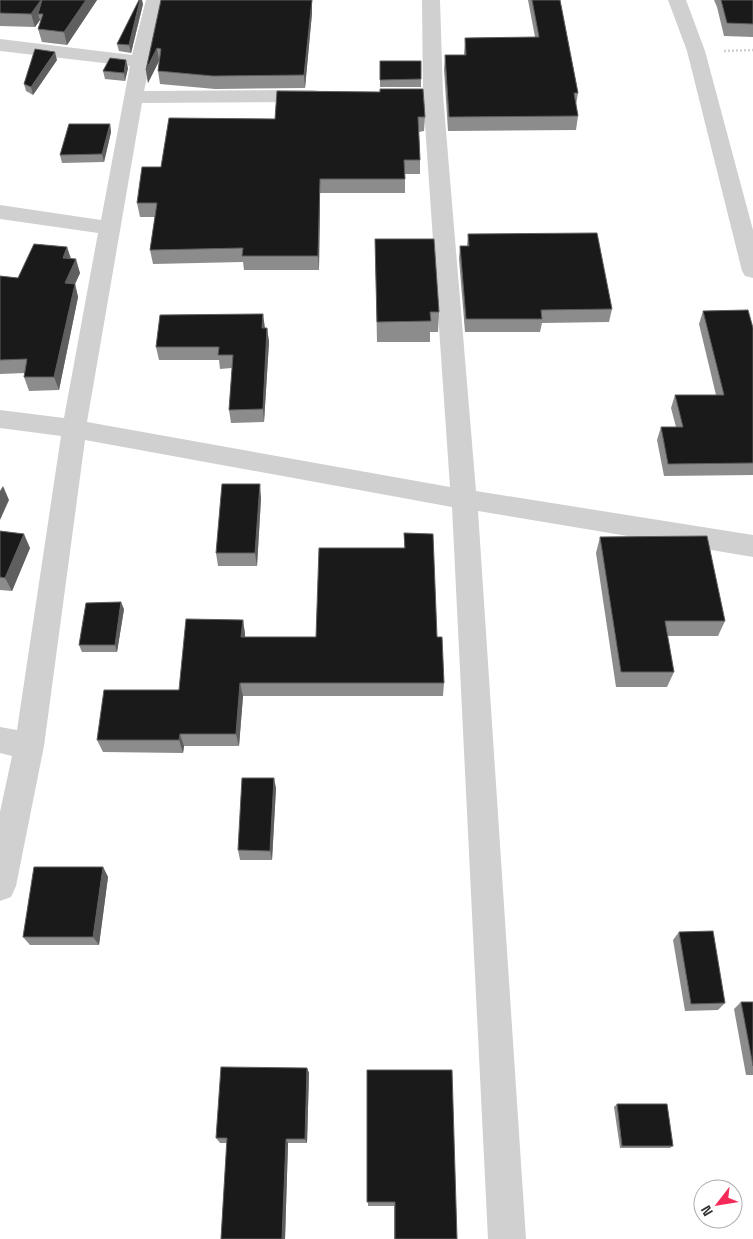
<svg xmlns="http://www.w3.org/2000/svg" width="753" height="1239" font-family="'Space Grotesk',sans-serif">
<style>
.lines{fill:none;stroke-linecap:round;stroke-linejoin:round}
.path{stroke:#d0d0d0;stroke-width:2.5;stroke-dasharray:2 2;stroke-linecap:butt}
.minor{fill:#d0d0d0;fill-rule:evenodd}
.wall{fill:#8c8c8c}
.shaded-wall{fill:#5f5f5f}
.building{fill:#1a1a1a;stroke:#5f5f5f}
</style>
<rect width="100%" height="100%" fill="#fff"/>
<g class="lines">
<!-- path -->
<path class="path" d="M724 51 753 50"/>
<!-- minor -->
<g class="minor">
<path d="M146 0H164L144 91 314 90 321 92 324 96 321 100 314 102 142 103 87 422 450 487 423 95 422 0H440L443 95 476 491 753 535V557L478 511 526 1239H488L452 507 85 440 44 746 16 886 11 897 0 901V812L12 756 0 753V727L17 730 61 436 0 428V410L64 418 98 233 0 219V205L101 220 130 66 0 51V39L132 55Z"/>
<path d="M668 0H686L705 51 753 230V278L745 276 742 271 687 51Z"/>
</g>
</g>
<!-- wall -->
<g class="wall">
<path d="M0 0H97L67 45 42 42 38 29 41 22 40 20 35 27 0 26Z"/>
<path d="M161 0H312V13L305 88 215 89 160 84 158 71 159 61 148 83 146 70Z"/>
<path d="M528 0H560L578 93 576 105 578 116 576 130 448 131 444 69 445 55H464L465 38 535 37Z"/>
<path d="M714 0H753V37L724 36 717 7Z"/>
<path d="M143 4 131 53 119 51 117 44Z"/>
<path d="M57 60 33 95 26 91 24 84Z"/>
<path d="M380 61 421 79V87H380Z"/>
<path d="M128 68 125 81 105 79 103 71Z"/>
<path d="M425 117 424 131 419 132 420 160V174H405V193H320L319 270H244L243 262 153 264 150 250 155 217H140L137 203 161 167 275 119Z"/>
<path d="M110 124 111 132 104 162 62 163 60 155Z"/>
<path d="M468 234 612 309 609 322 542 323 540 332H465L459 259 460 246H467Z"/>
<path d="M375 239 439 312 438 332H430V342H377Z"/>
<path d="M67 247 71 258 80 273 75 284 78 297 59 390 29 391 24 377 25 373 0 374V276L18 278Z"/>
<path d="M703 311 753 328V475L664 476 657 440 661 427H676L671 408 675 395H716L699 324Z"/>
<path d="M265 328H267L269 342 264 422 231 423 229 410 232 368 220 369 219 360H159L156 347Z"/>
<path d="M261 498 257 566H218L216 553Z"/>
<path d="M0 531 30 548 12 591 0 590Z"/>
<path d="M404 533 437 637 444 683 443 696H243L239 746H184L183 753 103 752 97 740 179 690 243 620 245 634V637H316L404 548Z"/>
<path d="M600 537 725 621 718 636H667L674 672 667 687H616L596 553Z"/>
<path d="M124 609 117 652H82L79 645Z"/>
<path d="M276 788 272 860H240L238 850Z"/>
<path d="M103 867 108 877 99 945H30L23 937Z"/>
<path d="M679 932 725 1003 718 1010 685 1011 673 940Z"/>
<path d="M741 1002H753V1075H746L734 1009Z"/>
<path d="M307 1068 309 1073 307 1143H288L285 1239H221L227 1143H220L216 1138Z"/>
<path d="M367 1070 457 1239H394V1206H368Z"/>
<path d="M617 1104 673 1146 670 1148H620L614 1107Z"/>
</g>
<!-- shaded-wall -->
<g class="shaded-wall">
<path d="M41 0H43V14H38L40 20 35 27 31 14Z"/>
<path d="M86 0H97L67 45 64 32Z"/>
<path d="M140 0H142L143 4 131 53 129 45Z"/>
<path d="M312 0V13L305 88 304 75Z"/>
<path d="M157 48 159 61 148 83 146 70Z"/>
<path d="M55 52 57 60 33 95 31 87Z"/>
<path d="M126 60 128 68 125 81 124 73Z"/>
<path d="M110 124 111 132 104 162 102 154Z"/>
<path d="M320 179V193L319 270 318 256Z"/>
<path d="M67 247 71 261 63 258Z"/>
<path d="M76 259 80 273 75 284 78 297 59 390 54 377 65 283Z"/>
<path d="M263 314 265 328H262Z"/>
<path d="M267 328 269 342 264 422 263 409Z"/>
<path d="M260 484 261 498 257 566 255 553Z"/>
<path d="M3 486 9 500 0 520V491Z"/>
<path d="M24 534 30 548 12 591 5 578Z"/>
<path d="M121 602 124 609 117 652 115 645Z"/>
<path d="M243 620 245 634 244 650 241 637Z"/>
<path d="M240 683 243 696 239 746 236 734Z"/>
<path d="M180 734 184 746 183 753 179 740Z"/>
<path d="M274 778 276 788 272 860 270 851Z"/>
<path d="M103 867 108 877 99 945 93 937Z"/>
<path d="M307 1068 309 1073 307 1143 305 1139Z"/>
<path d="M286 1139 288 1143 285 1239H282Z"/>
</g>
<!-- building -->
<g class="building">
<path d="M0 0H41L31 14 0 13Z"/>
<path d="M42 0H86L64 32 38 29 43 14H38Z"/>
<path d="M139 0H140L129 45 117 44Z"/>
<path d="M161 0H312L304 75 213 76 158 71 161 49 157 48 146 70Z"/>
<path d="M532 0H560L578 93H574L578 116 449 117 445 55H466L465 38 539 37Z"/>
<path d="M721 0H753V24L727 23Z"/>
<path d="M35 49 55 52 31 87 24 84Z"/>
<path d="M110 58 126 60 124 73 103 71Z"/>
<path d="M380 61H421V79L380 80Z"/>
<path d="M380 89H423L425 117H418L420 160H404L405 179H320L318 256H242L243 248 150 250 157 203H137L142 167H161L169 118 275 119 277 91 380 92Z"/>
<path d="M69 124H110L102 154 60 155Z"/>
<path d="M597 233 612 309 541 310 542 319H466L460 246H469L468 234Z"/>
<path d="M375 239H434L439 312H430L431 321 377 322Z"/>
<path d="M34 244 67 247 63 258 76 259 65 283 75 284 54 377H24L27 359 0 360V276L18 278Z"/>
<path d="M748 310 753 328V463L668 464 661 427H683L675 395H724L703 311Z"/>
<path d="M263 314 262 328H267L263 409 229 410 233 355H218L219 347H156L160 315Z"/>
<path d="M222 484H260L255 553H216Z"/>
<path d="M0 531 24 534 5 578 0 577Z"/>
<path d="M404 533 433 534 437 637H442L444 683H240L236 734H180L179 740H97L104 690H179L186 619 243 620 241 637H316L319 548H405Z"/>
<path d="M707 536 725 621H665L674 672H621L600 537Z"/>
<path d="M121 602 115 645H79L86 603Z"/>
<path d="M242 778H274L270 851 238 850Z"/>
<path d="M34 867H103L93 937H23Z"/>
<path d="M713 931 725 1003 691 1004 679 932Z"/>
<path d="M741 1002H753V1066Z"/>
<path d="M221 1067 307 1068 305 1139H286L282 1239H221L227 1138H216Z"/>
<path d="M367 1070H452L457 1239H395V1202H367Z"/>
<path d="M617 1104H667L673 1146H622Z"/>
</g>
<!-- north arrow -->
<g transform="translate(718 1204) rotate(239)"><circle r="24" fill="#ffffff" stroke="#adadad"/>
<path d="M0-4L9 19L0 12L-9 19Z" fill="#f42b58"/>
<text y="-8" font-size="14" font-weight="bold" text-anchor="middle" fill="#333333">N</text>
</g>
</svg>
